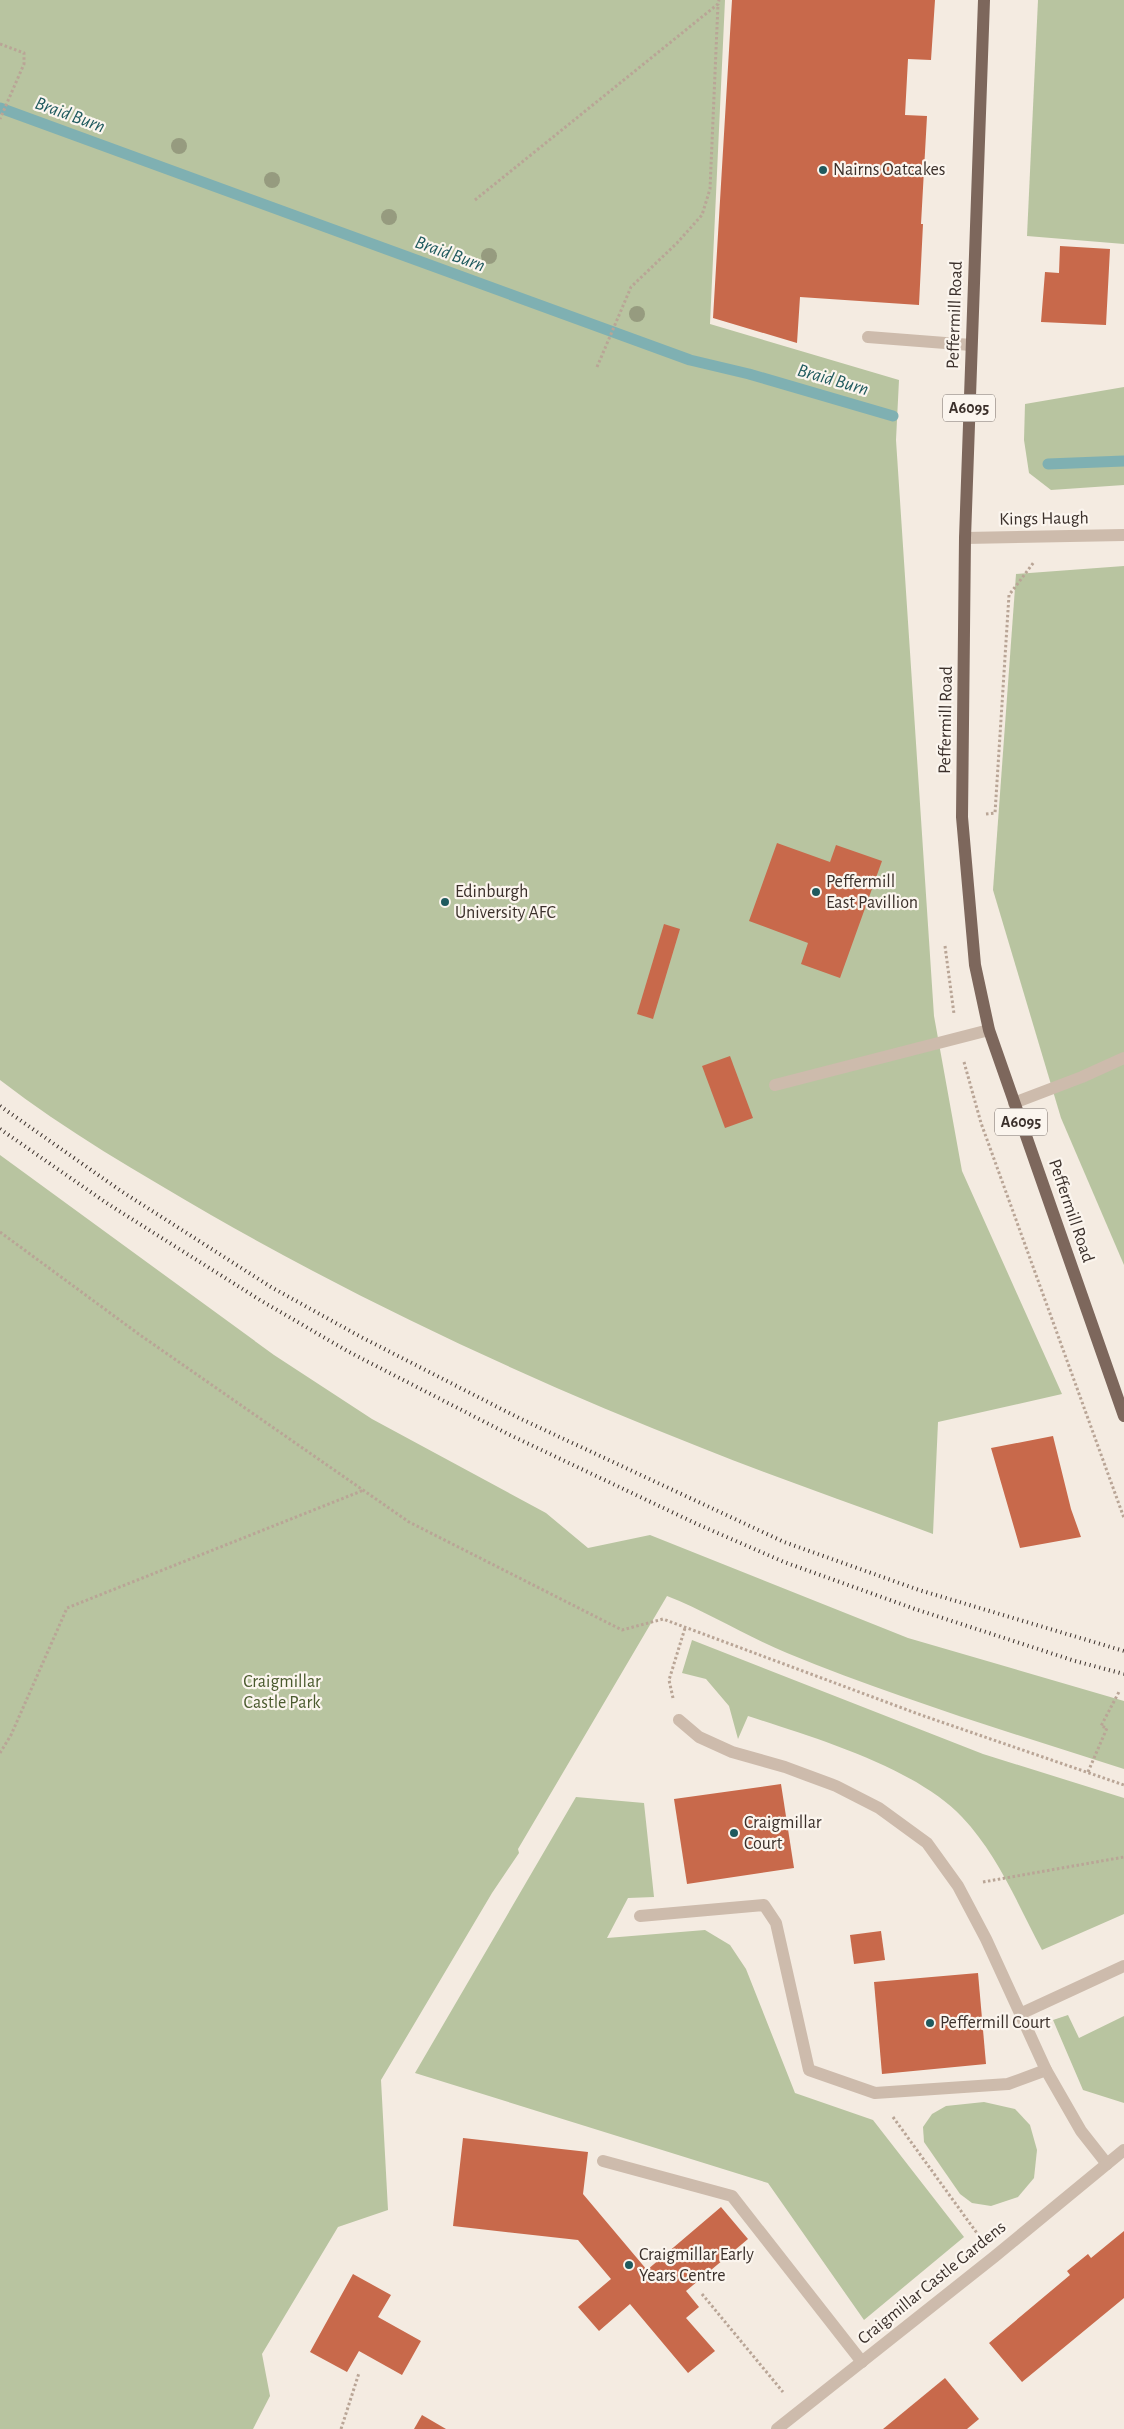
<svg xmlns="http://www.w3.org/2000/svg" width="1124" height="2429" font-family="'Alegreya Sans',sans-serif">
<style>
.green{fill:#b8c4a0}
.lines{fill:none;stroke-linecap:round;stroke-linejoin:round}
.stream{stroke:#7fb0b2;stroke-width:11}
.building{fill:#c8694b}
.path{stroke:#b9a596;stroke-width:3;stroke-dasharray:2.5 2.5;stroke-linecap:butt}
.lane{stroke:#cdbbac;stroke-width:12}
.street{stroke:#cdbbac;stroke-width:12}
.primary{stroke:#7d675c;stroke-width:12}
.rail{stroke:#3b302b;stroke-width:4;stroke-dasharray:1 4;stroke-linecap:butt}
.tree{fill:#969b7f}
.poi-dot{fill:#1f5a5e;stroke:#fbf5ee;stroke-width:2}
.labels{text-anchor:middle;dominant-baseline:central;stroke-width:4.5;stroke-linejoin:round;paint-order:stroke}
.shield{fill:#fbf5ee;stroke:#756b66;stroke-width:1}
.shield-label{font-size:16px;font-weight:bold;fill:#3b302b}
.poi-label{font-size:18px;fill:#3b302b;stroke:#fbf5ee;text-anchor:start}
.street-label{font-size:18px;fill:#3b302b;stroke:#fbf5ee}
.park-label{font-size:18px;fill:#4a5a2e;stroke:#fbf5ee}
.water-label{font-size:19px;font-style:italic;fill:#1f5a5e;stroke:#fbf5ee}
</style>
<rect width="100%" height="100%" fill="#f4ebe1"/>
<!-- green -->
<g class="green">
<path d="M0 0H725L710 324 899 380 896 440 934 1016 962 1171 1062 1394 938 1422 933 1534C856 1505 779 1479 702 1448 534 1382 368 1305 211 1215 139 1173 66 1131 0 1080Z"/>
<path d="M1038 0H1124V244L1027 236Z"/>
<path d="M1124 387V485L1051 490 1029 473 1024 440 1025 404Z"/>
<path d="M1124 566V1265L1061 1118 993 890 1016 574Z"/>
<path d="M0 1155 274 1355 372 1419 546 1513 588 1548 650 1535 908 1638 1124 1701V1769C1011 1733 897 1698 787 1653 746 1636 708 1612 667 1596L518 1849 519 1853 492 1893 381 2080 388 2210 338 2227 262 2354 270 2396 253 2429H0Z"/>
<path d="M692 1640 983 1754 1124 1798V1914L1042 1950C1018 1905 998 1855 962 1817 915 1767 812 1737 748 1716L738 1739 729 1706 706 1679 682 1673Z"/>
<path d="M576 1797 644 1803 654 1897 628 1898 607 1938 705 1930 730 1945 746 1969 795 2093 873 2120 964 2237 864 2320 768 2183 415 2073Z"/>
<path d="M1068 2015 1079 2038 1124 2016V2103L1083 2090 1053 2020Z"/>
<path d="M984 2102 1015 2109 1030 2125 1037 2150 1034 2178 1018 2197 991 2206 972 2203 960 2194 924 2142 923 2127 932 2114 946 2106Z"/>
</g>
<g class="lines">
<!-- stream -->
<g class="stream">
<path d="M0 108 690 360 749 374 893 416"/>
<path d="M1048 464 1124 461"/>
</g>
</g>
<!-- building -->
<g class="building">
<path d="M732 0H935L931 60 908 59 905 115 927 116 921 224H923L919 305 800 297 797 343 713 318Z"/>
<path d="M1060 246 1110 249 1106 325 1041 322 1045 272 1059 273Z"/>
<path d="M777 843 830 862 836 845 882 861 840 978 801 964 808 943 749 921Z"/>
<path d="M664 924 680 929 653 1019 637 1014Z"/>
<path d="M730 1056 753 1118 725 1128 702 1066Z"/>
<path d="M1053 1436 1071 1509 1081 1537 1020 1548 991 1448Z"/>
<path d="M781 1784 794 1868 687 1884 674 1799Z"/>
<path d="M881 1931 885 1960 854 1964 850 1935Z"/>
<path d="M978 1973 986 2064 882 2074 874 1982Z"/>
<path d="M463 2138 588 2152 583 2194 647 2270 721 2207 748 2239 686 2291 699 2307 686 2318 715 2351 688 2373 630 2304 599 2331 578 2307 611 2279 578 2240 453 2226Z"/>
<path d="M1124 2231V2298L1022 2382 989 2343 1070 2275 1067 2271 1088 2254 1091 2258Z"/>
<path d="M353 2274 391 2295 378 2317 421 2341 402 2375 359 2351 347 2372 310 2352Z"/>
<path d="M945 2378 979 2419 967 2429H883Z"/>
<path d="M422 2415 446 2429H414Z"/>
</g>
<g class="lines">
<!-- path -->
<g class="path">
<path d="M0 44 24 53V64L0 119"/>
<path d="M475 200 718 4 719 0"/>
<path d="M597 367 631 287 677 243 702 215 710 189 718 4"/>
<path d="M986 814 995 813 1009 595 1034 562"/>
<path d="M945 946 954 1014"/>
<path d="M964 1062 981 1123 1124 1518"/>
<path d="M0 1232 140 1335 409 1522 622 1630 663 1619 921 1715 1124 1785"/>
<path d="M673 1698 669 1680 685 1628"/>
<path d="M0 1753 11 1735 67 1608 364 1490"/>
<path d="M1088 1772 1107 1728 1101 1726 1120 1690"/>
<path d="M983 1882 1124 1857"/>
<path d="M893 2117 979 2236"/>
<path d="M702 2294 783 2392"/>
<path d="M341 2429 359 2373"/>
</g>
<!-- lane -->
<g class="lane">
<path d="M868 337 971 345"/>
<path d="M965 538 1124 535"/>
<path d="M775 1085 989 1030"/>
<path d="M1014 1103 1082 1077 1124 1058"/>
<path d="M640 1916 764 1905 776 1923 809 2070 875 2093 1008 2084 1046 2070"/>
<path d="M1020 2014 1124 1966"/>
<path d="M603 2161 732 2196 862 2362"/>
</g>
<!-- street -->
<g class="street">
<path d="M679 1720 699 1737 732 1752 785 1767 836 1786 879 1808 927 1843 958 1886 986 1939 1046 2070 1081 2131 1107 2164"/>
<path d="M777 2429 994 2257 1124 2150"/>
</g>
<!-- primary -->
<path class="primary" d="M984 0 965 538 962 817 975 965 989 1030 1124 1416"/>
<!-- rail -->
<g class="rail">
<path d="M0 1106 121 1191 271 1287 361 1337 519 1418 784 1542 919 1590 1124 1651"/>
<path d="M0 1129 108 1204 260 1300 349 1352 510 1435 697 1524 784 1562 915 1609 1075 1661 1124 1674"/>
</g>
</g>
<!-- trees -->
<g class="tree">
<circle cx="179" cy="146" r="8"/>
<circle cx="272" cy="180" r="8"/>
<circle cx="389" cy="217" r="8"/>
<circle cx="489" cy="256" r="8"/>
<circle cx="637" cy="314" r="8"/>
</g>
<!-- markers -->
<g class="poi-dot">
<circle cx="823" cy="170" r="5"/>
<circle cx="816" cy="892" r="5"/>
<circle cx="445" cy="902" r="5"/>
<circle cx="734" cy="1833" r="5"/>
<circle cx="930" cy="2023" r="5"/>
<circle cx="629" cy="2265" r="5"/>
</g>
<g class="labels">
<!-- shield labels -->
<g class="shield">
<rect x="943" y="394.5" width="52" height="27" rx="4"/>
<rect x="995" y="1108.5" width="52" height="27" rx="4"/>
</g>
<g class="shield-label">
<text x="969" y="408">A6095</text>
<text x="1021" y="1122">A6095</text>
</g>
<!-- poi labels -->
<g class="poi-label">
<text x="833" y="170">Nairns Oatcakes</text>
<text x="826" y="882">Peffermill<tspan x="826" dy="21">East Pavillion</tspan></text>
<text x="455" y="892">Edinburgh<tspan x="455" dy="21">University AFC</tspan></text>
<text x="744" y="1823">Craigmillar<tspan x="744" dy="21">Court</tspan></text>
<text x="940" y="2023">Peffermill Court</text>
<text x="639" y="2255">Craigmillar Early<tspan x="639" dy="21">Years Centre</tspan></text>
</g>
<!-- street labels -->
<g class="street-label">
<text transform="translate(955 315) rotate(-88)">Peffermill Road</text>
<text transform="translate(1044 519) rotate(-1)">Kings Haugh</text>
<text transform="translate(946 720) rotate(-89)">Peffermill Road</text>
<text transform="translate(1071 1211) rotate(71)">Peffermill Road</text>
<text transform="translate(932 2283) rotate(-39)">Craigmillar Castle Gardens</text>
</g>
<!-- park labels -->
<g class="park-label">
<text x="282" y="1682">Craigmillar<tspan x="282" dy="21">Castle Park</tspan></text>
</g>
<!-- water labels -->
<g class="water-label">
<text transform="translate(70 115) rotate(20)">Braid Burn</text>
<text transform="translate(450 254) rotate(20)">Braid Burn</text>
<text transform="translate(833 380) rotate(16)">Braid Burn</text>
</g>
</g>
</svg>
